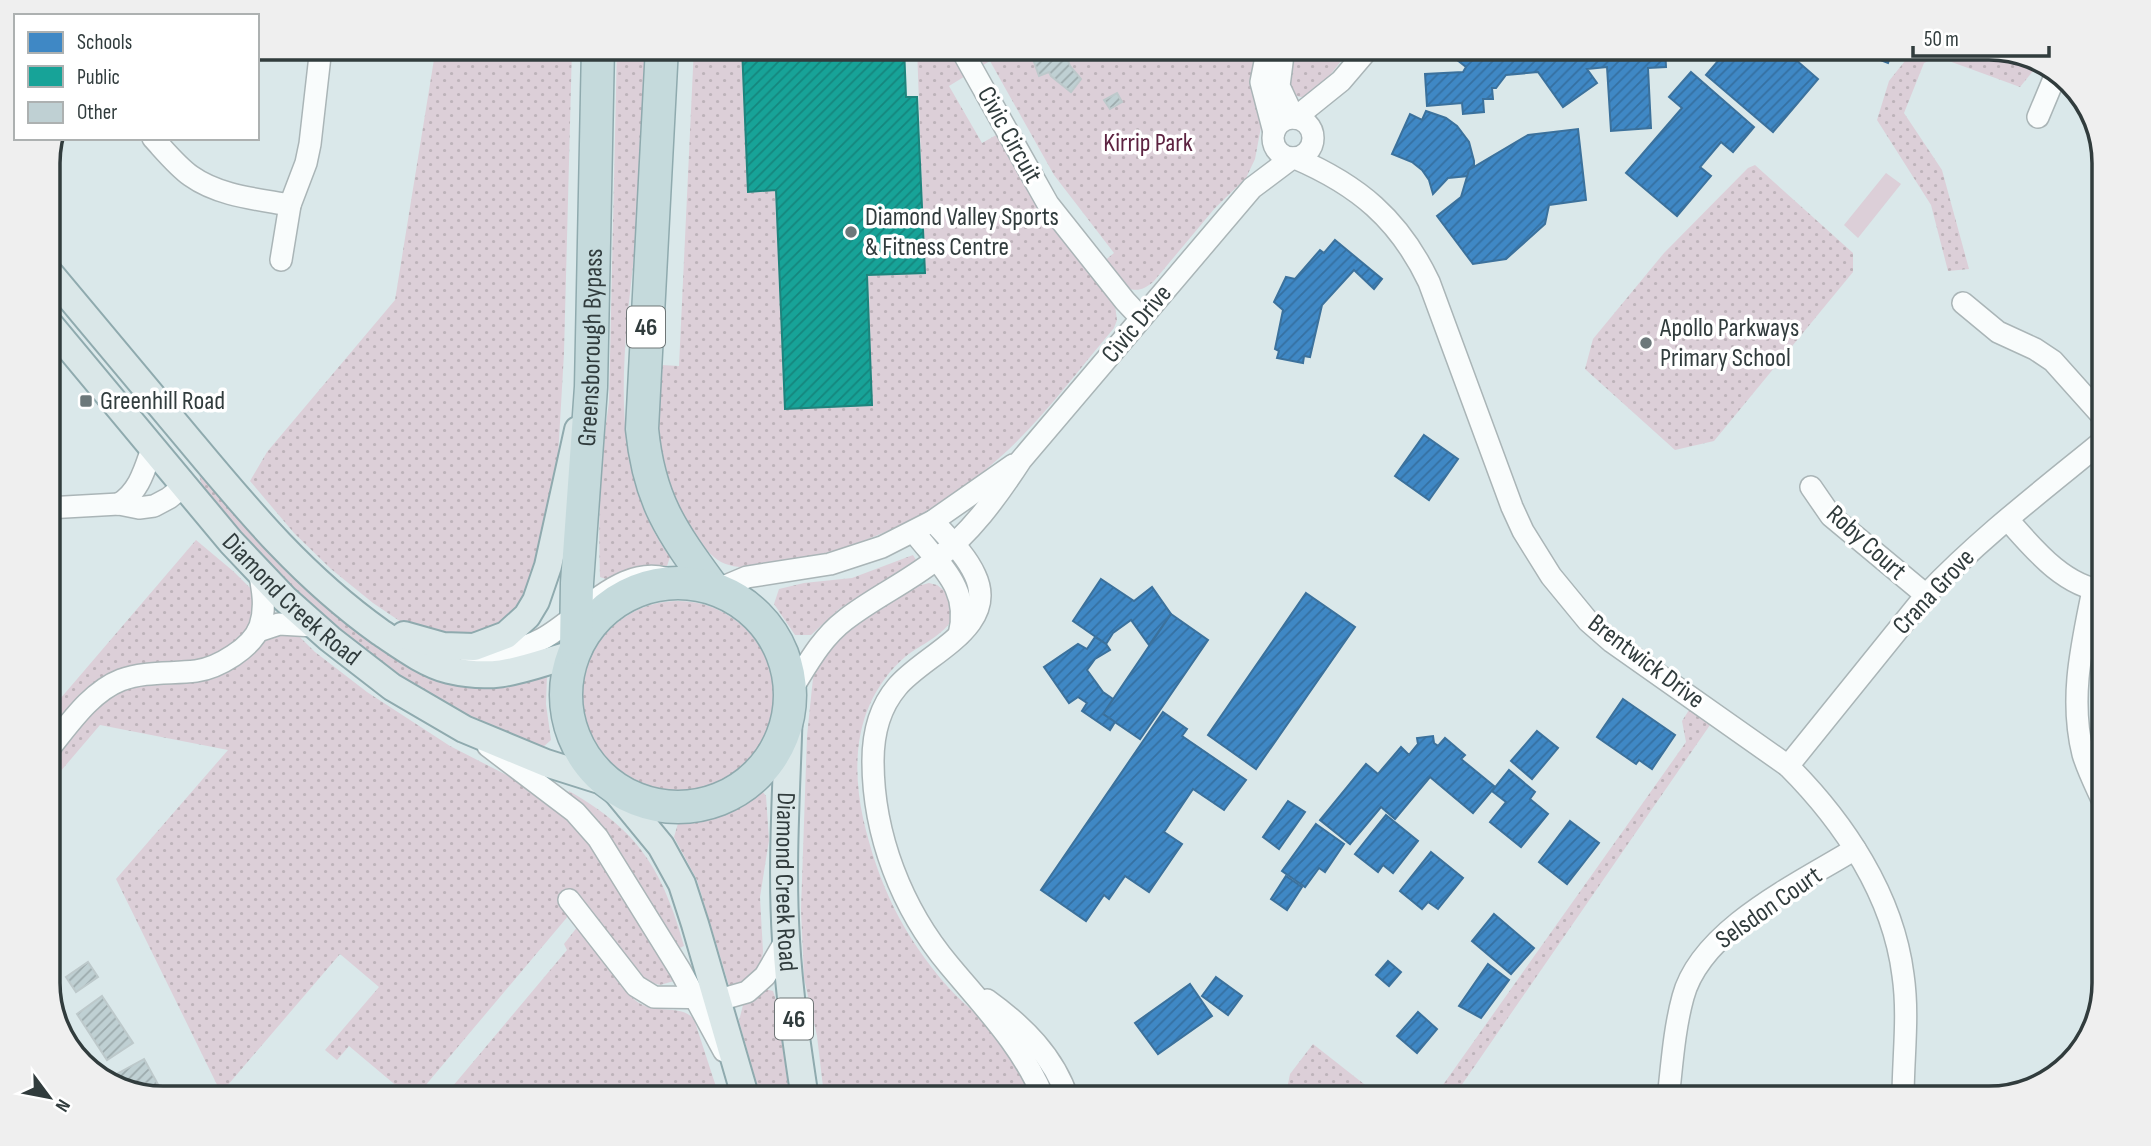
<svg xmlns="http://www.w3.org/2000/svg" width="2151" height="1146" font-family="'Sofia Sans Condensed',sans-serif">
<style>
.grass{fill:url(#grass-dots)}
.pitch{fill:#dccfd8}
.schools{fill:url(#schools-hatch);stroke:#3b719c;stroke-width:2}
.public{fill:url(#public-hatch);stroke:#1f847d;stroke-width:2}
.building{fill:url(#building-hatch);stroke:#bdc9cb;stroke-width:2}
.lines{fill:none;stroke-linecap:round;stroke-linejoin:round}
.minor-casing{stroke:#aab5b7;stroke-width:24}
.major-casing{stroke:#8faaae;stroke-width:30}
.highway-casing{stroke:#8faaae;stroke-width:35}
.minor{stroke:#f9fcfc;stroke-width:21}
.major{stroke:#dae7e8;stroke-width:26}
.highway{stroke:#c5dadc;stroke-width:32}
.poi-dot{fill:#6c787a;stroke:#fff;stroke-width:2.5}
.labels{text-anchor:middle;dominant-baseline:central;stroke-width:7;stroke-linejoin:round;paint-order:stroke}
.shield{fill:#fff;stroke:#6f7677;stroke-width:2}
.shield-label{font-size:24px;font-weight:bold;fill:#313c3d}
.street-label{font-size:26px;fill:#313c3d;stroke:#fff}
.park-label{font-size:26px;fill:#5d2341;stroke:#fff}
.poi-label{font-size:26px;fill:#313c3d;stroke:#fff;text-anchor:start}
.rim{fill:none;stroke:#313c3d;stroke-width:3.5}
</style>
<defs>
<pattern id="grass-dots" width="8" height="8" patternUnits="userSpaceOnUse" patternTransform="scale(1.75)"><rect width="8" height="8" fill="#dccfd8"/><path d="M2 2h.1M6 6h.1" fill="none" stroke="#bdb3ba" stroke-width="1.8" stroke-linecap="round"/></pattern>
<pattern id="schools-hatch" width="6" height="6" patternUnits="userSpaceOnUse" patternTransform="scale(1.75)"><rect width="6" height="6" fill="#3f88c5"/><path d="M-1 1l2-2M0 6l6-6M5 7l2-2" fill="none" stroke="#3570a1"/></pattern>
<pattern id="public-hatch" width="6" height="6" patternUnits="userSpaceOnUse" patternTransform="scale(1.75)"><rect width="6" height="6" fill="#17a398"/><path d="M-1 1l2-2M0 6l6-6M5 7l2-2" fill="none" stroke="#15867d"/></pattern>
<pattern id="building-hatch" width="6" height="6" patternUnits="userSpaceOnUse" patternTransform="scale(1.75)"><rect width="6" height="6" fill="#bfd0d3"/><path d="M-1 1l2-2M0 6l6-6M5 7l2-2" fill="none" stroke="#9caaac"/></pattern>
</defs>
<rect width="100%" height="100%" fill="#dae8ea"/>
<!-- grass -->
<g class="grass">
<path d="M436 47H572L564 353 558 457 553 503 539 571 510 620 476 638 410 628 373 603 331 569 294 533 250 481 267 452 395 300Z"/>
<path d="M617 47H647C644 100 643 153 639 206 630 320 597 458 670 557L666 569 612 581 600 577C598 519 600 460 609 402Z"/>
<path d="M694 47H742L749 192 776 190 786 409 872 405 867 275 925 272 917 47H952L967 75 949 86 982 143 998 134 1115 305 1117 320 1114 328C1075 374 1037 427 990 466 936 513 871 544 801 559 776 564 735 576 714 557 703 548 696 535 688 523 657 479 651 417 662 365L679 366Z"/>
<path d="M967 47H1262L1261 127 1255 159 1246 178 1215 208 1154 281C1130 303 1119 279 1103 262L1114 253 1054 175 990 61 978 68Z"/>
<path d="M1290 47H1352C1342 59 1319 93 1305 97 1299 98 1295 95 1290 91L1284 71Z"/>
<path d="M1916 47H1970L2033 71 2020 87 1938 57 1924 63 1904 113 1942 170 1969 269 1948 271 1931 205 1877 120 1889 81Z"/>
<path d="M1755 165 1853 253V272L1714 441 1675 450 1585 369 1593 339 1664 253 1748 168Z"/>
<path d="M198 470 346 619 547 676 546 704 551 740 542 748 468 717 404 679 340 632 263 561 203 490Z"/>
<path d="M196 540 233 571 315 652 367 692 450 746 528 786 585 831 673 975 674 981 660 985 646 981 573 891 559 903 569 915 414 1099H390L399 1088 349 1046 337 1060 325 1050 379 987 340 954 227 1086 242 1099H224L116 879 228 750 100 725 48 786V713Z"/>
<path d="M913 555 916 560 839 609 811 635H795L774 604 779 589 804 583 852 578Z"/>
<path d="M929 583 937 585 950 595 953 617C944 636 921 644 905 657 890 670 878 686 870 704 854 739 855 781 863 818 878 884 903 936 948 987 964 1005 986 1020 1000 1040 1014 1058 1024 1079 1036 1099H828L827 1087H823L817 1036 804 978 801 909 807 736 813 678 824 655 855 625 914 587Z"/>
<circle cx="678" cy="697" r="96"/>
<path d="M1689 710 1710 725 1452 1099H1433L1686 742 1682 721Z"/>
<path d="M569 791C639 831 662 869 684 946L675 950 566 796Z"/>
<path d="M762 791 766 796 769 840 760 897 763 952 761 963 748 981 730 989 697 880 674 837 679 820C717 819 730 805 762 791Z"/>
<path d="M578 926C592 945 621 991 639 1003 657 1014 681 1004 694 1019L720 1099H442L567 950 564 944Z"/>
<path d="M765 989 773 991 776 1000 790 1099H761L739 1021 743 1005 755 1000Z"/>
<path d="M1313 1044 1383 1099H1285L1290 1074Z"/>
</g>
<!-- pitch -->
<g class="pitch">
<path d="M1088 47H1110L1107 55 1096 63Z"/>
<path d="M1886 173 1901 184 1858 238 1844 225Z"/>
</g>
<!-- schools -->
<g class="schools">
<path d="M1466 47H1479L1482 50 1484 47H1665L1666 67 1648 68 1651 128 1611 131 1607 67 1587 69 1597 83 1563 107 1538 72 1506 75 1496 88H1492L1493 99H1483L1484 112 1463 114 1462 103 1427 106 1425 74 1463 72 1466 67 1456 59Z"/>
<path d="M1708 47H1725L1718 56Z"/>
<path d="M1730 47H1781L1818 79 1773 132 1706 75Z"/>
<path d="M1847 47H1894L1888 63Z"/>
<path d="M1691 72 1754 127 1733 152 1721 142 1700 167 1711 176 1677 216 1626 173 1682 108 1669 97Z"/>
<path d="M1426 111 1446 118 1457 126 1469 142 1474 161V168L1469 170 1468 176 1448 178 1433 194 1429 180 1422 170 1412 162 1392 154 1410 114 1422 120Z"/>
<path d="M1578 129 1586 200 1549 205 1545 224 1506 259 1473 264 1437 216 1461 197 1469 170 1528 135Z"/>
<path d="M1335 240 1382 279 1374 289 1354 270 1322 305 1310 357 1304 356 1303 363 1277 358 1279 351 1275 349 1283 310 1274 302 1286 277 1295 279 1320 250 1324 253Z"/>
<path d="M1424 435 1458 459 1429 500 1395 476Z"/>
<path d="M1101 579 1134 601 1152 587 1171 614 1149 645 1131 620 1113 633 1106 644 1073 621Z"/>
<path d="M1306 593 1355 627 1256 769 1208 735Z"/>
<path d="M1171 614 1208 640 1140 739 1103 714Z"/>
<path d="M1095 637 1106 644 1110 650 1095 659 1087 670 1103 692 1113 699 1103 714 1115 722 1110 730 1082 711 1087 703 1078 697 1069 703 1044 667 1078 644 1087 649Z"/>
<path d="M1623 699 1675 735 1652 769 1639 760 1636 764 1597 737Z"/>
<path d="M1163 712 1187 729 1182 736 1246 780 1224 810 1193 789 1164 832 1182 844 1149 892 1125 876 1109 899 1104 895 1086 921 1041 890Z"/>
<path d="M1537 731 1558 748 1532 779 1511 761Z"/>
<path d="M1433 736 1434 743 1438 746 1445 738 1465 755 1461 759 1495 787 1473 813 1430 777 1395 819 1381 807 1350 844 1320 820 1366 764 1378 774 1401 747 1409 755 1418 744 1417 738Z"/>
<path d="M1509 770 1535 792 1530 799 1548 814 1521 847 1490 822 1506 802 1492 791Z"/>
<path d="M1288 801 1305 812 1279 849 1263 837Z"/>
<path d="M1386 815 1418 841 1393 873 1383 865 1378 872 1355 854Z"/>
<path d="M1570 821 1599 843 1567 884 1539 862Z"/>
<path d="M1316 824 1344 844 1325 872 1319 868 1305 887 1282 871Z"/>
<path d="M1431 852 1463 878 1438 909 1428 902 1422 909 1400 891Z"/>
<path d="M1286 876 1302 887 1287 910 1271 899Z"/>
<path d="M1494 914 1534 948 1511 974 1472 941Z"/>
<path d="M1388 961 1401 972 1389 986 1376 975Z"/>
<path d="M1488 964 1509 980 1481 1018 1459 1006Z"/>
<path d="M1216 977 1242 996 1228 1015 1202 996Z"/>
<path d="M1190 984 1212 1016 1158 1054 1135 1023Z"/>
<path d="M1418 1012 1437 1029 1417 1053 1397 1036Z"/>
</g>
<!-- public -->
<path class="public" d="M742 47H904L906 97H917L925 273 867 275 872 405 785 409 776 190 748 192Z"/>
<!-- building -->
<g class="building">
<path d="M1042 47H1063L1070 66 1081 79 1071 92 1051 76 1049 72 1039 76 1033 59 1044 56Z"/>
<path d="M1117 93 1122 102 1110 109 1104 100Z"/>
<path d="M88 962 98 977 76 992 66 977Z"/>
<path d="M102 996 133 1043 107 1060 77 1014Z"/>
<path d="M144 1059 166 1099 126 1090 117 1074Z"/>
</g>
<g class="lines">
<!-- minor casing -->
<g class="minor-casing">
<g id="minor">
<path d="M960 47 1048 204 1125 301 1141 318"/>
<path d="M1268 47 1261 82 1274 132"/>
<path d="M1284 47 1279 86 1294 118"/>
<path d="M2038 117 2056 74"/>
<path d="M1295 118 1341 81 1370 47"/>
<circle cx="1293" cy="138" r="20"/>
<path d="M153 138C165 151 177 166 191 176 219 196 257 199 290 205"/>
<path d="M1295 158C1358 185 1399 219 1429 282L1512 507 1523 531 1551 576 1588 621 1612 642 1788 766C1844 822 1893 895 1903 975 1909 1016 1903 1057 1903 1099"/>
<path d="M281 260 290 205 306 163 310 144 321 47"/>
<path d="M1963 303 1998 332 2035 349 2053 361 2104 418"/>
<path d="M1811 487 1831 516 1926 595"/>
<path d="M119 504C140 491 145 468 153 446"/>
<path d="M47 508 119 504 139 508 154 506 169 498 185 485"/>
<path d="M2008 520C2033 548 2063 586 2104 591"/>
<path d="M933 521C948 538 966 555 975 575 1000 628 924 654 897 687 880 707 873 734 873 761 873 835 902 909 949 965 984 1007 1024 1048 1044 1099"/>
<path d="M914 532C940 566 971 588 959 635"/>
<path d="M716 590 747 577 830 564 882 547 933 521 1013 465"/>
<path d="M2093 590C2082 645 2069 698 2083 754 2088 771 2097 788 2104 804"/>
<path d="M258 631 279 624 314 626"/>
<path d="M468 652C494 655 519 651 542 639 583 617 626 556 678 583"/>
<path d="M790 692C806 667 820 639 845 620 873 598 906 583 934 561 970 534 997 497 1021 460L1252 188 1292 158"/>
<path d="M488 746 575 812 598 838 680 970 724 1051"/>
<path d="M48 750C68 726 90 692 121 680 145 671 171 674 196 671 218 668 252 648 260 626 266 608 263 590 259 572"/>
<path d="M1788 766 1926 595C1980 538 2043 490 2104 440"/>
<path d="M569 900 636 986 654 997 726 998 747 992 765 976 786 940"/>
<path d="M987 1000C1023 1026 1054 1056 1068 1099"/>
<path d="M1668 1099C1672 1065 1674 1030 1683 997 1701 929 1798 884 1855 849"/>
</g>
</g>
<!-- major casing -->
<g class="major-casing">
<g id="major">
<path d="M47 270C95 327 143 384 190 441 250 513 303 577 380 632 401 646 425 664 449 670 500 682 526 667 573 654"/>
<path id="s1" d="M47 321 231 542 285 599 330 639 392 687 464 729 546 763 606 782"/>
<path d="M404 635 443 646 474 647 506 635 527 616 536 601 548 566 578 430"/>
<path id="s2" d="M789 705C787 783 781 862 786 940 789 993 797 1046 805 1099"/>
<path d="M615 790 661 846 682 884 695 924 746 1099"/>
</g>
</g>
<!-- highway casing -->
<g class="highway-casing">
<g id="highway">
<path d="M662 47 642 429C649 501 672 532 713 588"/>
<circle cx="678" cy="695" r="112"/>
<path id="s3" d="M576 648 577 583 591 387 598 47"/>
</g>
</g>
<!-- minor -->
<use href="#minor" class="minor"/>
<!-- major -->
<use href="#major" class="major"/>
<!-- highway -->
<use href="#highway" class="highway"/>
</g>
<!-- markers -->
<g class="poi-dot">
<circle cx="851" cy="232" r="7"/>
<circle cx="1646" cy="343" r="7"/>
<rect x="79" y="394" width="14" height="14" rx="3.5"/>
</g>
<g class="labels">
<!-- shield labels -->
<g class="shield">
<rect x="627" y="306.5" width="38" height="41" rx="5"/>
<rect x="775" y="998.5" width="38" height="41" rx="5"/>
</g>
<g class="shield-label">
<text x="646" y="327">46</text>
<text x="794" y="1019">46</text>
</g>
<!-- street labels -->
<g class="street-label">
<text transform="translate(1009 135) rotate(61)">Civic Circuit</text>
<text transform="translate(1137 324) rotate(-50)">Civic Drive</text>
<text stroke="none"><textPath href="#s3" startOffset="301">Greensborough Bypass</textPath></text>
<text transform="translate(1866 543) rotate(42)">Roby Court</text>
<text transform="translate(1934 592) rotate(-47)">Crana Grove</text>
<text stroke="none"><textPath href="#s1" startOffset="371">Diamond Creek Road</textPath></text>
<text transform="translate(1646 662) rotate(37)">Brentwick Drive</text>
<text stroke="none"><textPath href="#s2" startOffset="177">Diamond Creek Road</textPath></text>
<text transform="translate(1769 908) rotate(-35)">Selsdon Court</text>
</g>
<!-- park labels -->
<g class="park-label">
<text x="1148" y="143">Kirrip Park</text>
</g>
<!-- poi labels -->
<g class="poi-label">
<text x="865" y="217">Diamond Valley Sports<tspan x="865" dy="30">&amp; Fitness Centre</tspan></text>
<text x="1660" y="328">Apollo Parkways<tspan x="1660" dy="30">Primary School</tspan></text>
<text x="100" y="401">Greenhill Road</text>
</g>
</g>
<!-- crop -->
<path d="M0 0H2151V1146H0ZM163 60H1989A103 103 0 0 1 2092 163V983A103 103 0 0 1 1989 1086H163A103 103 0 0 1 60 983V163A103 103 0 0 1 163 60Z" fill="#efefef" fill-rule="evenodd"/>
<path class="rim" d="M163 60H1989A103 103 0 0 1 2092 163V983A103 103 0 0 1 1989 1086H163A103 103 0 0 1 60 983V163A103 103 0 0 1 163 60Z"/>
<!-- legend -->
<rect x="14" y="14" width="245" height="126" fill="#ffffff" stroke="#adb1b1" stroke-width="2"/>
<rect x="28" y="32" width="35" height="21" fill="#3f88c5" stroke="#adb1b1" stroke-width="2"/>
<text x="77" y="49" font-size="21" fill="#313c3d">Schools</text>
<rect x="28" y="66" width="35" height="21" fill="#17a398" stroke="#adb1b1" stroke-width="2"/>
<text x="77" y="84" font-size="21" fill="#313c3d">Public</text>
<rect x="28" y="102" width="35" height="21" fill="#bfd0d3" stroke="#adb1b1" stroke-width="2"/>
<text x="77" y="119" font-size="21" fill="#313c3d">Other</text>
<!-- north arrow -->
<g transform="translate(49 1097) rotate(122)" stroke="#ffffff" stroke-width="5" paint-order="stroke">
<path d="M0-5L12 26L0 18L-12 26Z" fill="#313c3d"/>
<text y="-10" font-size="19" font-weight="bold" text-anchor="middle" fill="#313c3d">N</text>
</g>
<!-- scale -->
<path d="M1913 46v10h136v-10" fill="none" stroke="#313c3d" stroke-width="3.5"/>
<text x="1924" y="46" font-size="21" fill="#313c3d" stroke="#ffffff" stroke-width="5" paint-order="stroke">50 m</text>
</svg>
